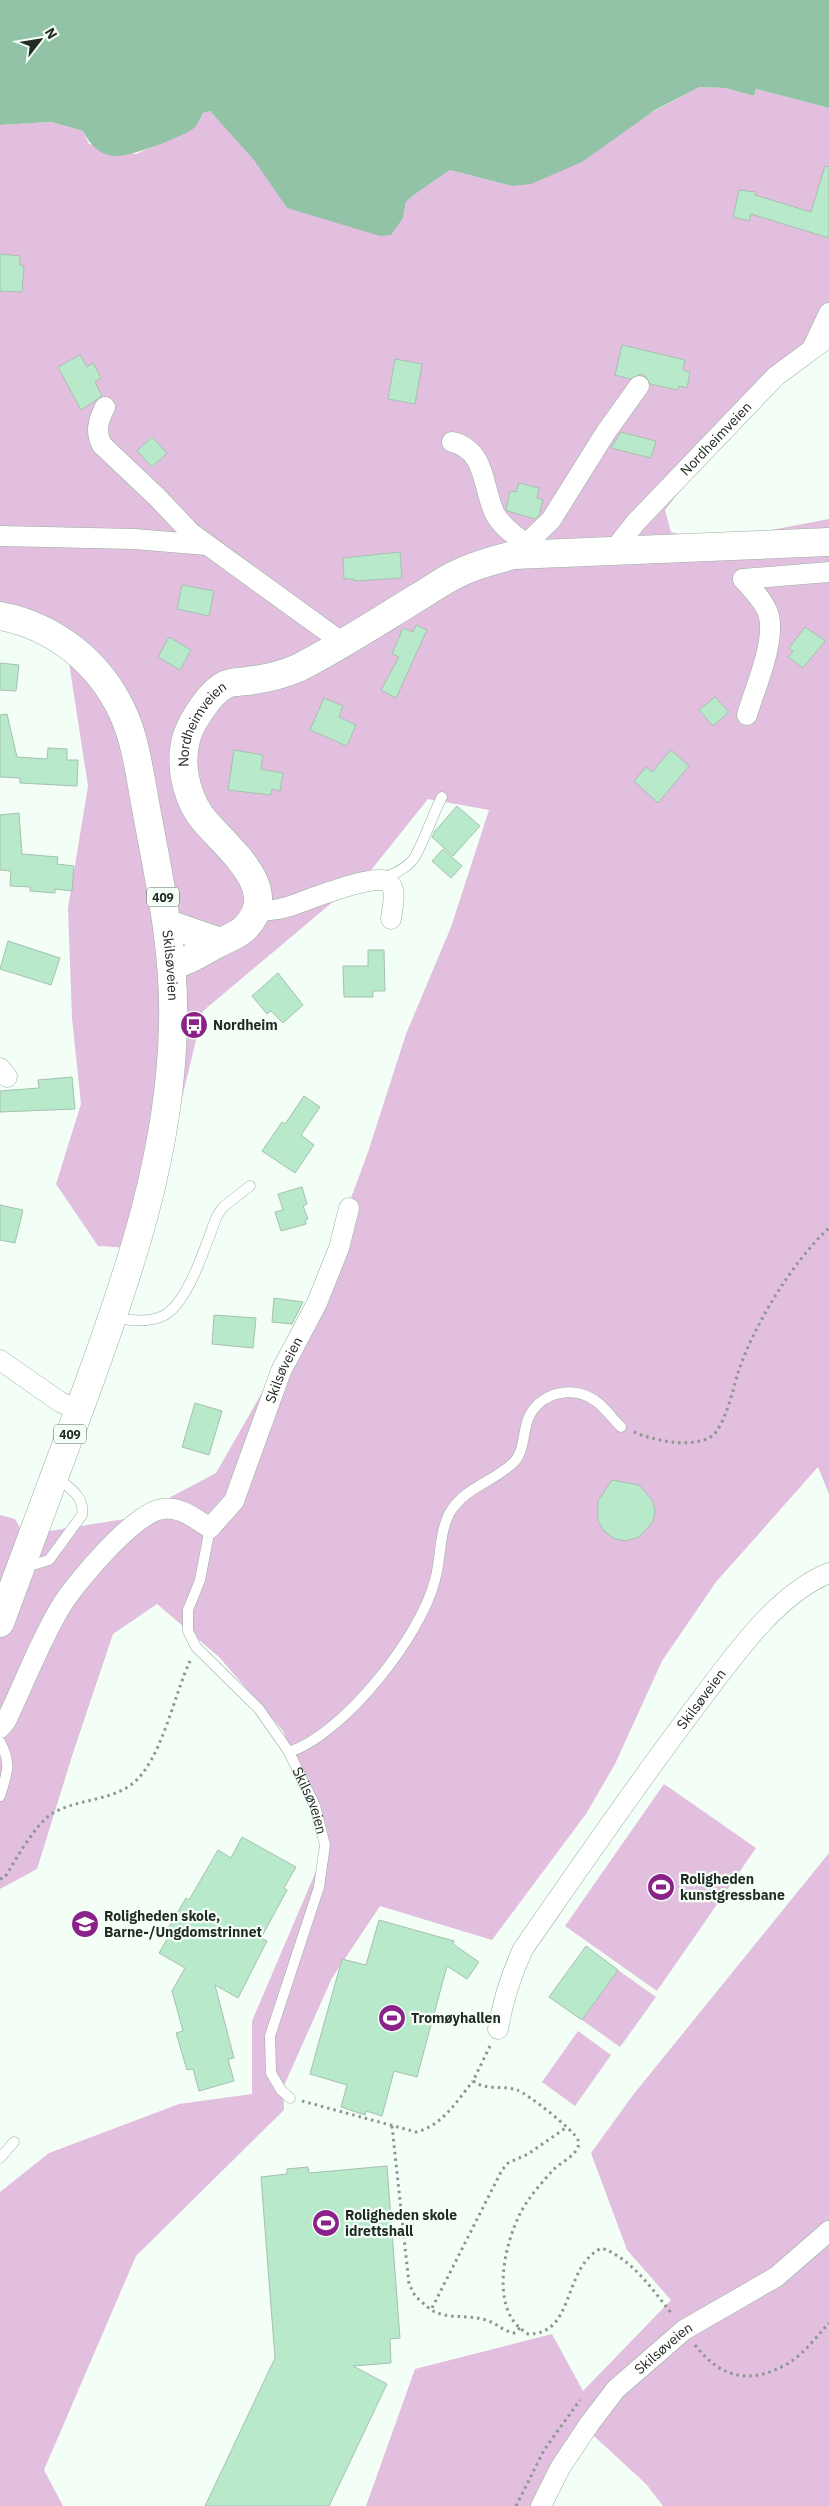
<svg xmlns="http://www.w3.org/2000/svg" width="829" height="2506" font-family="'IBM Plex Sans',sans-serif">
<style>
.green{fill:#e2bfdf}
.water{fill:#93c3a6}
.building{fill:#b7e9ca;stroke:#a6c0b0}
.lines{fill:none;stroke-linecap:round;stroke-linejoin:round}
.lane-casing{stroke:#96b0a0;stroke-width:11}
.street-casing{stroke:#96b0a0;stroke-width:21}
.secondary-casing{stroke:#96b0a0;stroke-width:29}
.primary-casing{stroke:#96b0a0;stroke-width:29}
.path{stroke:#8b968f;stroke-width:3;stroke-dasharray:2.5 4;stroke-linecap:butt}
.lane{stroke:#fff;stroke-width:10}
.street{stroke:#fff;stroke-width:20}
.secondary{stroke:#fff;stroke-width:28}
.primary{stroke:#fff;stroke-width:28}
.labels{text-anchor:middle;dominant-baseline:central;stroke-width:4.5;stroke-linejoin:round;paint-order:stroke}
.shield{fill:#f3fef7;stroke:#606a63;stroke-width:1}
.shield-label{font-size:12px;font-weight:bold;fill:#212b24}
.street-label{font-size:14px;fill:#212b24;stroke:#f3fef7}
.poi-label{font-size:14px;font-weight:bold;fill:#212b24;stroke:#f3fef7;text-anchor:start}
</style>
<rect width="100%" height="100%" fill="#f3fef7"/>
<!-- green -->
<g class="green">
<path d="M700 87 725 88 754 96 756 89 829 108V335L741 413 665 510 671 532 709 542 829 519V1494L818 1467 716 1582 662 1661 615 1764 586 1814 492 1940 380 1906 332 1978 283 2088 284 2110 136 2256 44 2470 63 2506H0V2192L49 2153 179 2104 252 2094V2021L328 1843 283 1731 219 1657 157 1604 113 1634 73 1753 37 1869 0 1889V1515L15 1519 24 1535 131 1518 216 1473 276 1368 328 1260 368 1152 406 1034 451 927 489 810 428 799 372 869 203 1011 174 1131 131 1248 98 1246 56 1184 81 1104 72 1018 68 908 88 786 69 663 15 616H0V125L51 122 83 131 89 144 136 154 192 129 200 121 203 113 210 111 255 160 287 208 403 218 406 202 411 197 450 170 512 186Z"/>
<path d="M664 1784 756 1848 657 1991 565 1926Z"/>
<path d="M829 1853V2506H663L646 2484 581 2424 544 2506H366L415 2369 552 2334 583 2391 671 2300 627 2250 591 2153 633 2095Z"/>
<path d="M618 1970 656 1997 620 2047 582 2020Z"/>
<path d="M578 2031 611 2055 575 2106 542 2082Z"/>
</g>
<!-- water -->
<path class="water" d="M0 0H829V108L756 89 754 96 725 88 700 87 655 110 582 162 531 184 512 186 450 170 411 197 406 202 403 218 391 235 380 236 287 208 254 160 210 111 203 113C201 119 198 124 193 129 179 138 129 158 113 156 98 154 89 143 83 131L51 122 0 125Z"/>
<!-- building -->
<g class="building">
<path d="M825 166 829 167V238L751 214 749 221 733 217 739 190 756 192 755 195 811 212Z"/>
<path d="M0 254 20 256V265L24 267 22 292 0 291Z"/>
<path d="M622 345 685 360 683 370 690 372 687 388 679 386 678 390 650 384 646 377 641 374 630 379 615 375Z"/>
<path d="M80 355 87 367 93 363 101 378 95 382 102 396 81 410 58 367Z"/>
<path d="M395 359 422 364 415 404 388 399Z"/>
<path d="M621 432 656 441 651 458 611 448Z"/>
<path d="M152 437 167 453 152 467 137 451Z"/>
<path d="M519 483 539 488 537 498 543 500 539 515 535 519 507 511 506 509 510 491 516 492Z"/>
<path d="M400 552 402 578 354 581V579H344L343 558Z"/>
<path d="M182 585 214 591 209 616 177 609Z"/>
<path d="M416 625 427 630 396 698 381 690 399 657 392 654 403 628 413 632Z"/>
<path d="M805 627 825 641 803 668 788 657 793 651 789 648Z"/>
<path d="M169 637 191 650 180 670 158 657Z"/>
<path d="M0 663 19 665 16 691 0 690Z"/>
<path d="M715 697 729 712 713 726 699 710Z"/>
<path d="M324 698 343 706 339 717 356 725 347 746 310 730Z"/>
<path d="M7 714 17 757 47 759 48 748 67 749V760H78L77 786 20 783V778L0 777V715Z"/>
<path d="M234 750 263 755 261 769 283 773 280 791 272 789 271 795 228 790Z"/>
<path d="M671 750 689 766 658 803 634 781 646 767 652 772Z"/>
<path d="M457 806 480 826 453 856 432 837 435 831Z"/>
<path d="M19 813 22 854 58 857 57 864 74 866 72 891 55 889V893L30 891V887L10 886 11 871 0 870V815Z"/>
<path d="M443 849 462 866 451 878 432 861Z"/>
<path d="M8 941 60 958 51 985 0 969Z"/>
<path d="M368 950H384L385 991H373V997H344L343 966H368Z"/>
<path d="M278 973 303 1005 283 1023 271 1011 267 1014 252 996Z"/>
<path d="M72 1077 75 1109 0 1112V1091L39 1088 38 1080Z"/>
<path d="M304 1096 320 1107 301 1135 314 1145 295 1173 262 1151 282 1122 285 1124Z"/>
<path d="M302 1187 307 1204 303 1206 308 1219 305 1220 306 1224 281 1231 275 1212 283 1210 278 1194Z"/>
<path d="M0 1205 23 1210 15 1243 0 1240Z"/>
<path d="M274 1298 303 1302 292 1324 272 1322Z"/>
<path d="M214 1315 256 1318 253 1348 212 1344Z"/>
<path d="M195 1403 222 1411 209 1455 182 1447Z"/>
<path d="M612 1480 639 1485 652 1500 655 1510 653 1522 639 1537 626 1541 615 1539 605 1532 598 1521V1501Z"/>
<path d="M242 1837 296 1867 284 1888 287 1890 261 1938 267 1941 238 1998 215 1985 234 2058 228 2059 234 2081 199 2091 193 2069 187 2070 176 2033 183 2031 172 1991 185 1968 159 1953 173 1929 169 1927 186 1898 189 1900 218 1850 231 1858Z"/>
<path d="M379 1920 454 1941 453 1944 479 1962 467 1979 447 1966 417 2077 394 2071 382 2116 366 2111 365 2115 341 2107 347 2085 310 2074 342 1959 366 1965Z"/>
<path d="M586 1946 618 1970 582 2020 549 1997Z"/>
<path d="M387 2166 400 2338 390 2339 391 2363 353 2366 387 2384 329 2506H205L275 2358 261 2177 287 2174V2169L308 2167 309 2173Z"/>
</g>
<g class="lines">
<!-- lane casing -->
<g class="lane-casing">
<g id="lane">
<path d="M382 879C393 874 404 870 412 861 420 853 434 811 442 797"/>
<path d="M114 1318C130 1320 147 1323 163 1316 189 1303 206 1243 217 1216L223 1207 250 1186"/>
<path id="s1" d="M210 1528 200 1580 188 1610V1631L196 1647 259 1709 289 1752 315 1806 325 1845 319 1887 270 2036 271 2073 281 2090 290 2098"/>
<path d="M24 1562 36 1564 49 1560 82 1515C85 1497 70 1488 57 1478"/>
<path d="M0 1742C12 1763 7 1774 0 1796"/>
<path d="M289 1752C344 1734 421 1636 435 1580 441 1559 439 1534 449 1514 464 1487 494 1482 514 1462 524 1452 523 1432 528 1419 539 1392 574 1384 597 1402 606 1409 613 1419 621 1427"/>
<path d="M0 2158 14 2142"/>
</g>
</g>
<!-- street casing -->
<g class="street-casing">
<g id="street">
<path d="M812 349 829 313"/>
<path d="M105 407C98 421 95 432 102 445L158 498 191 533 343 643"/>
<path d="M452 442C487 450 482 488 495 514 502 527 515 535 526 544"/>
<path d="M0 536 134 539 207 545"/>
<path id="s2" d="M614 550 636 522 776 376 829 337"/>
<path d="M514 555 516 549 526 544 551 520 606 432 639 386"/>
<path d="M743 579C752 589 764 601 768 613 777 639 755 688 747 715"/>
<path d="M743 579 829 572"/>
<path d="M256 910C266 911 277 910 287 907 303 902 376 872 388 882 398 889 392 908 391 919"/>
<path d="M0 1068 7 1077"/>
<path d="M0 1360 60 1402 79 1410"/>
<path id="s3" d="M0 1728 6 1721C24 1684 39 1643 60 1608 74 1584 135 1512 162 1509 181 1506 195 1519 210 1528L234 1501 281 1371 317 1303 339 1248 349 1208"/>
<path id="s4" d="M498 2029C503 2000 511 1975 523 1949 578 1870 632 1791 690 1714 726 1667 773 1595 829 1573"/>
<path id="s5" d="M541 2506 560 2468 590 2423 616 2389 684 2330 776 2277 829 2231"/>
</g>
</g>
<!-- secondary casing -->
<g class="secondary-casing">
<g id="secondary">
<path d="M168 924 220 942"/>
<path id="s6" d="M172 965C190 961 203 951 219 943 228 938 238 935 245 928 285 887 222 845 200 815 185 793 179 761 187 736 192 721 210 692 225 685 230 682 240 682 247 681 264 679 282 675 298 668 338 648 376 623 415 599 429 591 442 581 457 574 475 565 494 560 514 555L829 542"/>
</g>
</g>
<!-- primary casing -->
<g class="primary-casing">
<g id="primary">
<path id="s7" d="M0 616C54 626 99 662 122 711 136 740 140 777 146 808 159 879 175 950 173 1023 171 1152 129 1274 85 1394 57 1470 28 1547 0 1623"/>
</g>
</g>
<!-- path -->
<g class="path">
<path d="M634 1432C655 1441 692 1449 712 1436 724 1427 733 1391 737 1376 752 1328 792 1262 829 1228"/>
<path d="M0 1879 5 1877C17 1858 35 1824 53 1813 77 1799 110 1801 132 1784 161 1762 174 1695 190 1661"/>
<path d="M490 2046 473 2081C486 2091 502 2085 517 2090 528 2094 574 2130 578 2140 579 2142 579 2145 578 2147 574 2157 560 2163 553 2170 545 2179 536 2189 529 2199 508 2227 490 2295 516 2324 519 2328 524 2331 528 2334 576 2335 562 2266 602 2248 633 2260 652 2289 672 2314"/>
<path d="M302 2101 416 2132C442 2126 457 2101 473 2081"/>
<path d="M392 2126 409 2284 415 2296 431 2310"/>
<path d="M520 2328 514 2333C503 2331 496 2323 486 2320 467 2314 449 2320 431 2310L502 2170 508 2163 528 2154 567 2127"/>
<path d="M695 2345C720 2378 750 2385 787 2364 803 2355 816 2337 829 2323"/>
<path d="M516 2506 544 2450 580 2400"/>
</g>
<!-- lane -->
<use href="#lane" class="lane"/>
<!-- street -->
<use href="#street" class="street"/>
<!-- secondary -->
<use href="#secondary" class="secondary"/>
<!-- primary -->
<use href="#primary" class="primary"/>
</g>
<!-- icons -->
<defs>
<g id="bus-disc" transform="scale(1.4375)"><circle r="9.5" fill="#8a2289" stroke="#f3fef7"/><path d="M-5-6H5V4H4V6H2V4H-2V6H-4V4H-5ZM-3.5-4V0h7V-4ZM-3.5 1.2v1.5H-2V1.2ZM2 1.2v1.5H3.5V1.2Z" fill="#fff"/></g>
<g id="stadium-disc" transform="scale(1.4375)"><circle r="9.5" fill="#8a2289" stroke="#f3fef7"/><path d="M0-5a6.5 5 0 1 0 0 10a6.5 5 0 1 0 0-10ZM-3.5-1.8h7v3.6h-7Z" fill="#fff"/></g>
<g id="school-disc" transform="scale(1.4375)"><circle r="9.5" fill="#8a2289" stroke="#f3fef7"/><path d="M0-5L7-2L0 1L-7-2ZM-4 1L0 2.5L4 1V4Q0 6-4 4Z" fill="#fff"/></g>
</defs>
<g fill-rule="evenodd">
<use href="#bus-disc" x="194" y="1025"/>
<use href="#stadium-disc" x="661" y="1887"/>
<use href="#school-disc" x="85" y="1924"/>
<use href="#stadium-disc" x="392" y="2018"/>
<use href="#stadium-disc" x="326" y="2223"/>
</g>
<g class="labels">
<!-- shield labels -->
<g class="shield">
<rect x="147" y="887.5" width="32" height="19" rx="4"/>
<rect x="54" y="1424.5" width="32" height="19" rx="4"/>
</g>
<g class="shield-label">
<text x="163" y="897">409</text>
<text x="70" y="1434">409</text>
</g>
<!-- street labels -->
<g class="street-label">
<text stroke="none"><textPath href="#s2" startOffset="151">Nordheimveien</textPath></text>
<text stroke="none"><textPath href="#s6" startOffset="318">Nordheimveien</textPath></text>
<text stroke="none"><textPath href="#s7" startOffset="420">Skilsøveien</textPath></text>
<text stroke="none"><textPath href="#s3" startOffset="508">Skilsøveien</textPath></text>
<text stroke="none"><textPath href="#s4" startOffset="391">Skilsøveien</textPath></text>
<text stroke="none"><textPath href="#s1" startOffset="318">Skilsøveien</textPath></text>
<text stroke="none"><textPath href="#s5" startOffset="202">Skilsøveien</textPath></text>
</g>
<!-- poi labels -->
<g class="poi-label">
<text x="213" y="1025">Nordheim</text>
<text x="680" y="1879">Roligheden<tspan x="680" dy="16">kunstgressbane</tspan></text>
<text x="104" y="1916">Roligheden skole,<tspan x="104" dy="16">Barne-/Ungdomstrinnet</tspan></text>
<text x="411" y="2018">Tromøyhallen</text>
<text x="345" y="2215">Roligheden skole<tspan x="345" dy="16">idrettshall</tspan></text>
</g>
</g>
<!-- north arrow -->
<g transform="translate(40 40) rotate(59)" stroke="#f3fef7" stroke-width="4" paint-order="stroke">
<path d="M0-4L9 19L0 12L-9 19Z" fill="#212b24"/>
<text y="-8" font-size="14" font-weight="bold" text-anchor="middle" fill="#212b24">N</text>
</g>
</svg>
